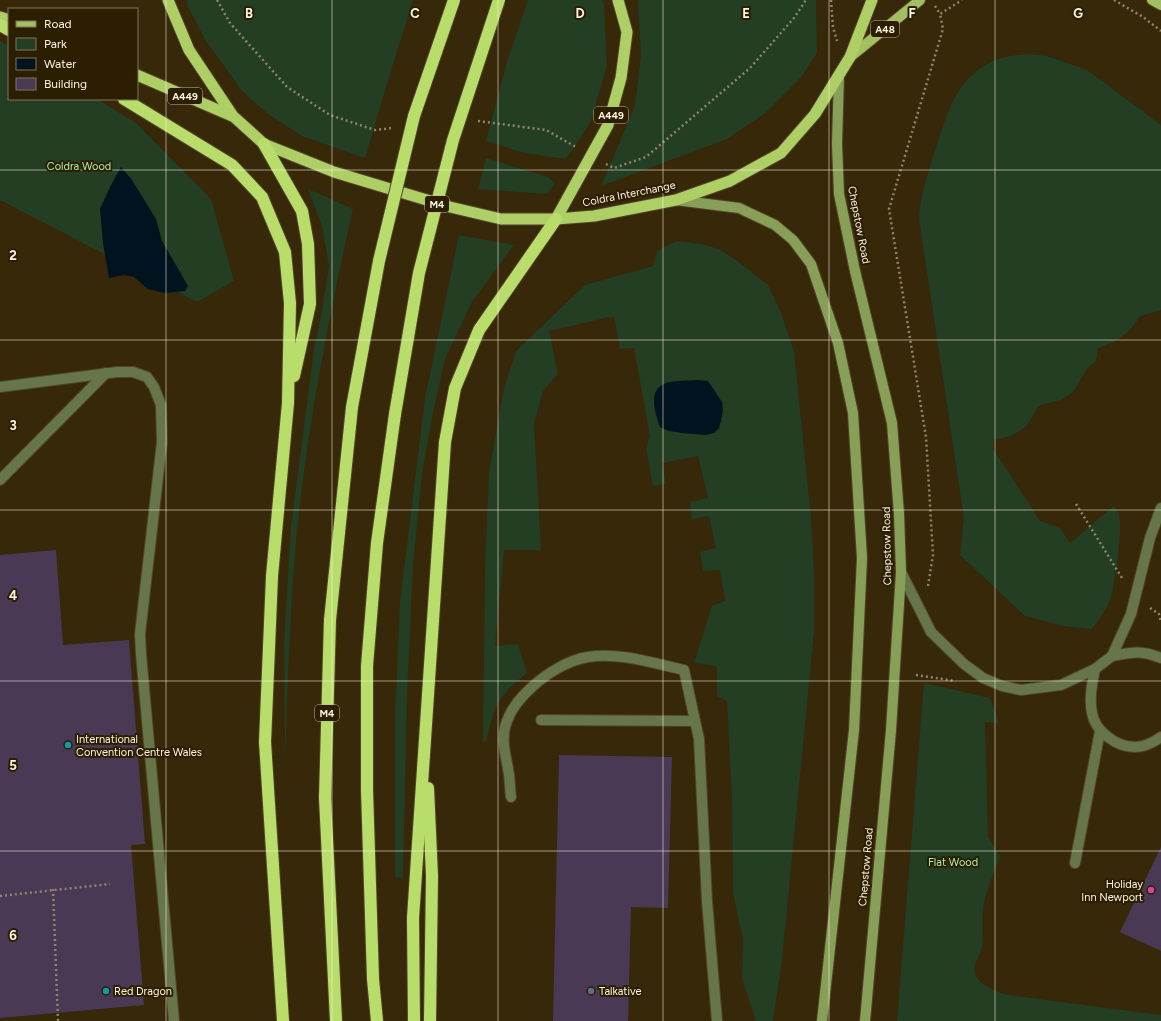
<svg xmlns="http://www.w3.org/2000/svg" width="1161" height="1021" font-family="Figtree,sans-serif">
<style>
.green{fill:#233e22}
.water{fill:#01131e}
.building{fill:#493954}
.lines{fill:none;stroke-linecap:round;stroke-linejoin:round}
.service-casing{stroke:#524528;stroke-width:12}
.secondary-casing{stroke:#524528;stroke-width:12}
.primary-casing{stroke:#524528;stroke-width:12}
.trunk-casing{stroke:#524528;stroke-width:13}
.motorway-casing{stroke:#524528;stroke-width:14}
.path{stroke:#90846b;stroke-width:2.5;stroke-dasharray:2 3;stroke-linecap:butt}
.service{stroke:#66754a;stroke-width:10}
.secondary{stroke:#889f58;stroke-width:10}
.primary{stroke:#a2bf62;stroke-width:10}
.trunk{stroke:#aece66;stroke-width:11}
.motorway{stroke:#b9dd6b;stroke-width:12}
.motorway-bridge-casing{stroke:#524528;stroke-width:14;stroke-linecap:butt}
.motorway-bridge{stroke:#b9dd6b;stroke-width:12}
.grid{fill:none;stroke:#fdf4e3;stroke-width:1;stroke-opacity:0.55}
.culture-dot{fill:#0f9aa8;stroke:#2c1e01;stroke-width:1.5}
.hotel-dot{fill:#d1479c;stroke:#2c1e01;stroke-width:1.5}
.service-dot{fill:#5c6f8a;stroke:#2c1e01;stroke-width:1.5}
.labels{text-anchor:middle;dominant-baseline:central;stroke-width:4;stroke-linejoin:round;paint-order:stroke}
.shield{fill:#2c1e01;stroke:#beb49f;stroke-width:1}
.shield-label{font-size:10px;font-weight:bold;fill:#fdf4e3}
.park-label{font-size:11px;fill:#abeea7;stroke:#2c1e01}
.street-label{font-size:11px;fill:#fdf4e3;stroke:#2c1e01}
.poi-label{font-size:11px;fill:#fdf4e3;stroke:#2c1e01;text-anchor:start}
.grid-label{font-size:13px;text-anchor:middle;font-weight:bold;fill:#fdf4e3;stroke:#2c1e01;stroke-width:4;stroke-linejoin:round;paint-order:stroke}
</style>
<rect width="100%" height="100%" fill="#362809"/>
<!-- green -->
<g class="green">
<path d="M187 0H413L386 87 365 158 302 136 268 114 242 91 206 41 188 7Z"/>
<path d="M528 0H602L604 4 607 65 591 121 566 159 524 153 486 141 507 62Z"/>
<path d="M638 0H816L817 53 802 76 764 114 727 139 601 186 635 106 641 56Z"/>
<path d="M0 41 9 46V99H97L136 123 211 199 234 281 197 302 0 200Z"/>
<path d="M1028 54 1047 56 1087 70 1161 125V310L1140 316C1133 328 1125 336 1112 343 1107 345 1102 346 1097 349V357L1095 362 1087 369 1073 392 1061 400 1043 404 1038 407 1026 427 1011 436 994 440 993 445 994 450 1040 521 1060 528 1070 543 1114 506C1116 509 1118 512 1119 514 1123 528 1115 583 1111 597 1107 609 1099 619 1092 629L1063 626 1025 616 960 555 964 518 919 219C920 197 927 176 934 154 946 117 955 77 995 60 1006 56 1017 55 1028 54Z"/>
<path d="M486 158 548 177 555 183 547 194 478 189Z"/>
<path d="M308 189 353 209C332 303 313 398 301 495 290 585 288 676 285 767L284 642 291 527 314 349 322 311 329 266 322 226Z"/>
<path d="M459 235 514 245 472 302 445 359 434 408 422 473 413 566 407 696 403 878 395 877V716L400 602 425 398Z"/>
<path d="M677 241 701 244 719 249 736 260 768 285 781 313 794 351 811 519 814 570V632L782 960 773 1021H756L742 978 743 939 733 893 732 798 727 701 717 696V666L694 663 712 606 725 601 720 570 703 571 700 552 716 548 709 516 692 519 690 502 708 498 698 456 662 463 666 484 653 486 646 448 650 436 634 348 620 349 614 316 549 331 558 374 543 391 534 423 541 550H504L495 646 518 644 527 673C520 679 512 685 506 692 493 706 490 725 486 742L483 740 485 568 489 473 504 388 516 351 585 285 653 266 658 250Z"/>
<path d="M924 683 990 698 999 723 985 722 988 837 1000 857C994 872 987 888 984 904 981 918 984 933 982 947 980 956 972 965 975 974 979 985 998 992 1008 995L1161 1015V1021H897Z"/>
</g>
<!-- water -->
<g class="water">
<path d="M121 167 132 180 156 219 162 241 188 286 185 291 164 293 148 289 134 277 124 275 109 278 103 243 100 209 110 187Z"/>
<path d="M697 380 708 381 722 402 723 410 721 421 719 428 714 433 706 435 682 433 669 431 660 427C656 415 648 393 662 385 669 380 688 381 697 380Z"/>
</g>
<!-- building -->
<g class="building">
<path d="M56 550 63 645 129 640 145 844 131 845 144 1005 0 1018V555Z"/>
<path d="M559 755 672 757 668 908 631 907 628 1021H553Z"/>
<path d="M1161 847V951L1120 932Z"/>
</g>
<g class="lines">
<!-- service casing -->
<g class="service-casing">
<g id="service">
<path d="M0 387 117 372H133L147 377 154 387 161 405 162 442 140 634 141 654 174 1021"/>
<path d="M0 480 106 373"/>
<path d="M901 572 931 632 964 664 983 678 1002 686 1021 690 1061 685 1095 669 1112 656 1131 614 1150 538 1161 508"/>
<path d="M1112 656C1133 652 1141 650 1161 658"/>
<path d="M1095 669C1092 684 1089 698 1092 713 1095 731 1116 747 1135 747 1144 747 1154 742 1161 737"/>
<path d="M541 720 695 721"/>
<path d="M511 797C510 790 510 782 509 775 507 759 501 744 505 727 510 710 519 699 532 687 546 674 568 660 588 657 619 652 653 663 684 670L699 739 707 901 717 1021"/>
<path d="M1075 863 1100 731"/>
</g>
</g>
<!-- secondary casing -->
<g class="secondary-casing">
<g id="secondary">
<path d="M839 75 837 144 839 194 855 271 892 423 899 514 901 572 891 730 865 1021"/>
<path d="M676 200 739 208 775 225 793 240 811 264 838 343 853 413 862 558 854 730 822 1021"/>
</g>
</g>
<!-- primary casing -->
<g class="primary-casing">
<g id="primary">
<path d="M1152 0 1161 5"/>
<path d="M850 57 920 0"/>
</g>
</g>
<!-- trunk casing -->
<g class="trunk-casing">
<g id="trunk">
<path d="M168 0 189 50 233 116 264 144 334 172 450 207 501 219H556L594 216 676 200 730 181 781 153 815 114 850 57 872 0"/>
<path d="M0 17 9 20"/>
<path d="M137 75 232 116"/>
<path d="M556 219 608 125 621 78 627 32 618 0"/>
</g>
</g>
<!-- motorway casing -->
<g class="motorway-casing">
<g id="motorway">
<path d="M0 25 9 30"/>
<path d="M124 99 232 165 262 197 285 252 290 303 288 403 272 576 265 742 283 1021"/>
<path d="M264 144 302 211 308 244 310 304 294 376"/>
<path d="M428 788 432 876 430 1021"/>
<path d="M336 1021 325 798 330 620 352 407"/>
<path d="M377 1021 373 979 367 790V666L377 543 395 414"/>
<path d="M414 1021 413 918 445 442 455 388 479 330 556 219"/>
</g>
</g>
<!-- path -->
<g class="path">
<path d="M217 0 230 23 287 87 330 115 375 130 392 128"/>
<path d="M831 0 833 27 837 41"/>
<path d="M1114 0 1143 17 1161 31"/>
<path d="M935 6 940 14 962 0"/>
<path d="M478 121 546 130 576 147"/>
<path d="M606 164 614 168 646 157 750 68 794 18 806 0"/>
<path d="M1076 504 1122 578"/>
<path d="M928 586 933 555 926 437 889 209 943 29 940 14"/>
<path d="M1150 608 1159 614 1161 622"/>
<path d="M916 675 955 681"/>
<path d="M53 889 58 1021"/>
<path d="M0 896 110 884"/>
</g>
<!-- service -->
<use href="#service" class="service"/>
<!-- secondary -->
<use href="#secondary" class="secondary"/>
<!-- primary -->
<use href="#primary" class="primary"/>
<!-- trunk -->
<use href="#trunk" class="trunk"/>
<!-- motorway -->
<use href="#motorway" class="motorway"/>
<!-- motorway-bridge casing -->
<g class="motorway-bridge-casing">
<g id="motorway-bridge">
<path d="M352 407 379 261 414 116 454 0"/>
<path d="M395 414 419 273 453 140 499 0"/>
</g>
</g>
<!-- motorway-bridge -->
<use href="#motorway-bridge" class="motorway-bridge"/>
</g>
<!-- grid -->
<path class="grid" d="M166 0V1021M332 0V1021M498 0V1021M663 0V1021M829 0V1021M995 0V1021M0 170H1161M0 340H1161M0 510H1161M0 681H1161M0 851H1161"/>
<!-- markers -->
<g class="culture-dot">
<circle cx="68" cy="745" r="4"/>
<circle cx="106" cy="991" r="4"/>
</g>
<circle class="hotel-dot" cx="1151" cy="890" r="4"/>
<circle class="service-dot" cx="591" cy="991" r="4"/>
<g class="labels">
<!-- shield labels -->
<g class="shield">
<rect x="871" y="21" width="28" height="16" rx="3"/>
<rect x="168" y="88" width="34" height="16" rx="3"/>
<rect x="594" y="107" width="34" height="16" rx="3"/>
<rect x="425" y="196" width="24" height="16" rx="3"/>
<rect x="315" y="705" width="24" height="16" rx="3"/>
</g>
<g class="shield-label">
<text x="885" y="29">A48</text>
<text x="185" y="96">A449</text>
<text x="611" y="115">A449</text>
<text x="437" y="204">M4</text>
<text x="327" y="713">M4</text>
</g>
<!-- park labels -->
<g class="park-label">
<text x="79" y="166">Coldra Wood</text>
<text x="953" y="862">Flat Wood</text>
</g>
<!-- street labels -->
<g class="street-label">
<text transform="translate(629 194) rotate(-11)">Coldra Interchange</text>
<text transform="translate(859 225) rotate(79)">Chepstow Road</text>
<text transform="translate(887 546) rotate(-91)">Chepstow Road</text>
<text transform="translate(866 867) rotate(-85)">Chepstow Road</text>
</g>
<!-- poi labels -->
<g class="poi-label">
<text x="76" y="739">International<tspan x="76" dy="13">Convention Centre Wales</tspan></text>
<text x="1143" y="884" text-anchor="end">Holiday<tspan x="1143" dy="13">Inn Newport</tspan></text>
<text x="114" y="991">Red Dragon</text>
<text x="599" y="991">Talkative</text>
</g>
</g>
<g class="grid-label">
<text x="249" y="18">B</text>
<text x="415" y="18">C</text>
<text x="580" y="18">D</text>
<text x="746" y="18">E</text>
<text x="912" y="18">F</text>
<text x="1078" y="18">G</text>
<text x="13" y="260">2</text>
<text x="13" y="430">3</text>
<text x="13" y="600">4</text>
<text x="13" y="770">5</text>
<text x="13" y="940">6</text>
</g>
<!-- legend -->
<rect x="8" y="8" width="130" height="92" fill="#2c1e01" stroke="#80745b"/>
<rect x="16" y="21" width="20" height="6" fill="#a2bf62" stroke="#80745b"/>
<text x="44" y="28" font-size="12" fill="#fdf4e3">Road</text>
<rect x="16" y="38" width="20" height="12" fill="#233e22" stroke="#80745b"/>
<text x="44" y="48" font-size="12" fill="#fdf4e3">Park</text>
<rect x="16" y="58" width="20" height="12" fill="#01131e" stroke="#80745b"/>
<text x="44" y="68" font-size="12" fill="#fdf4e3">Water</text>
<rect x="16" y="78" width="20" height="12" fill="#493954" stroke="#80745b"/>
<text x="44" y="88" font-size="12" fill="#fdf4e3">Building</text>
</svg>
